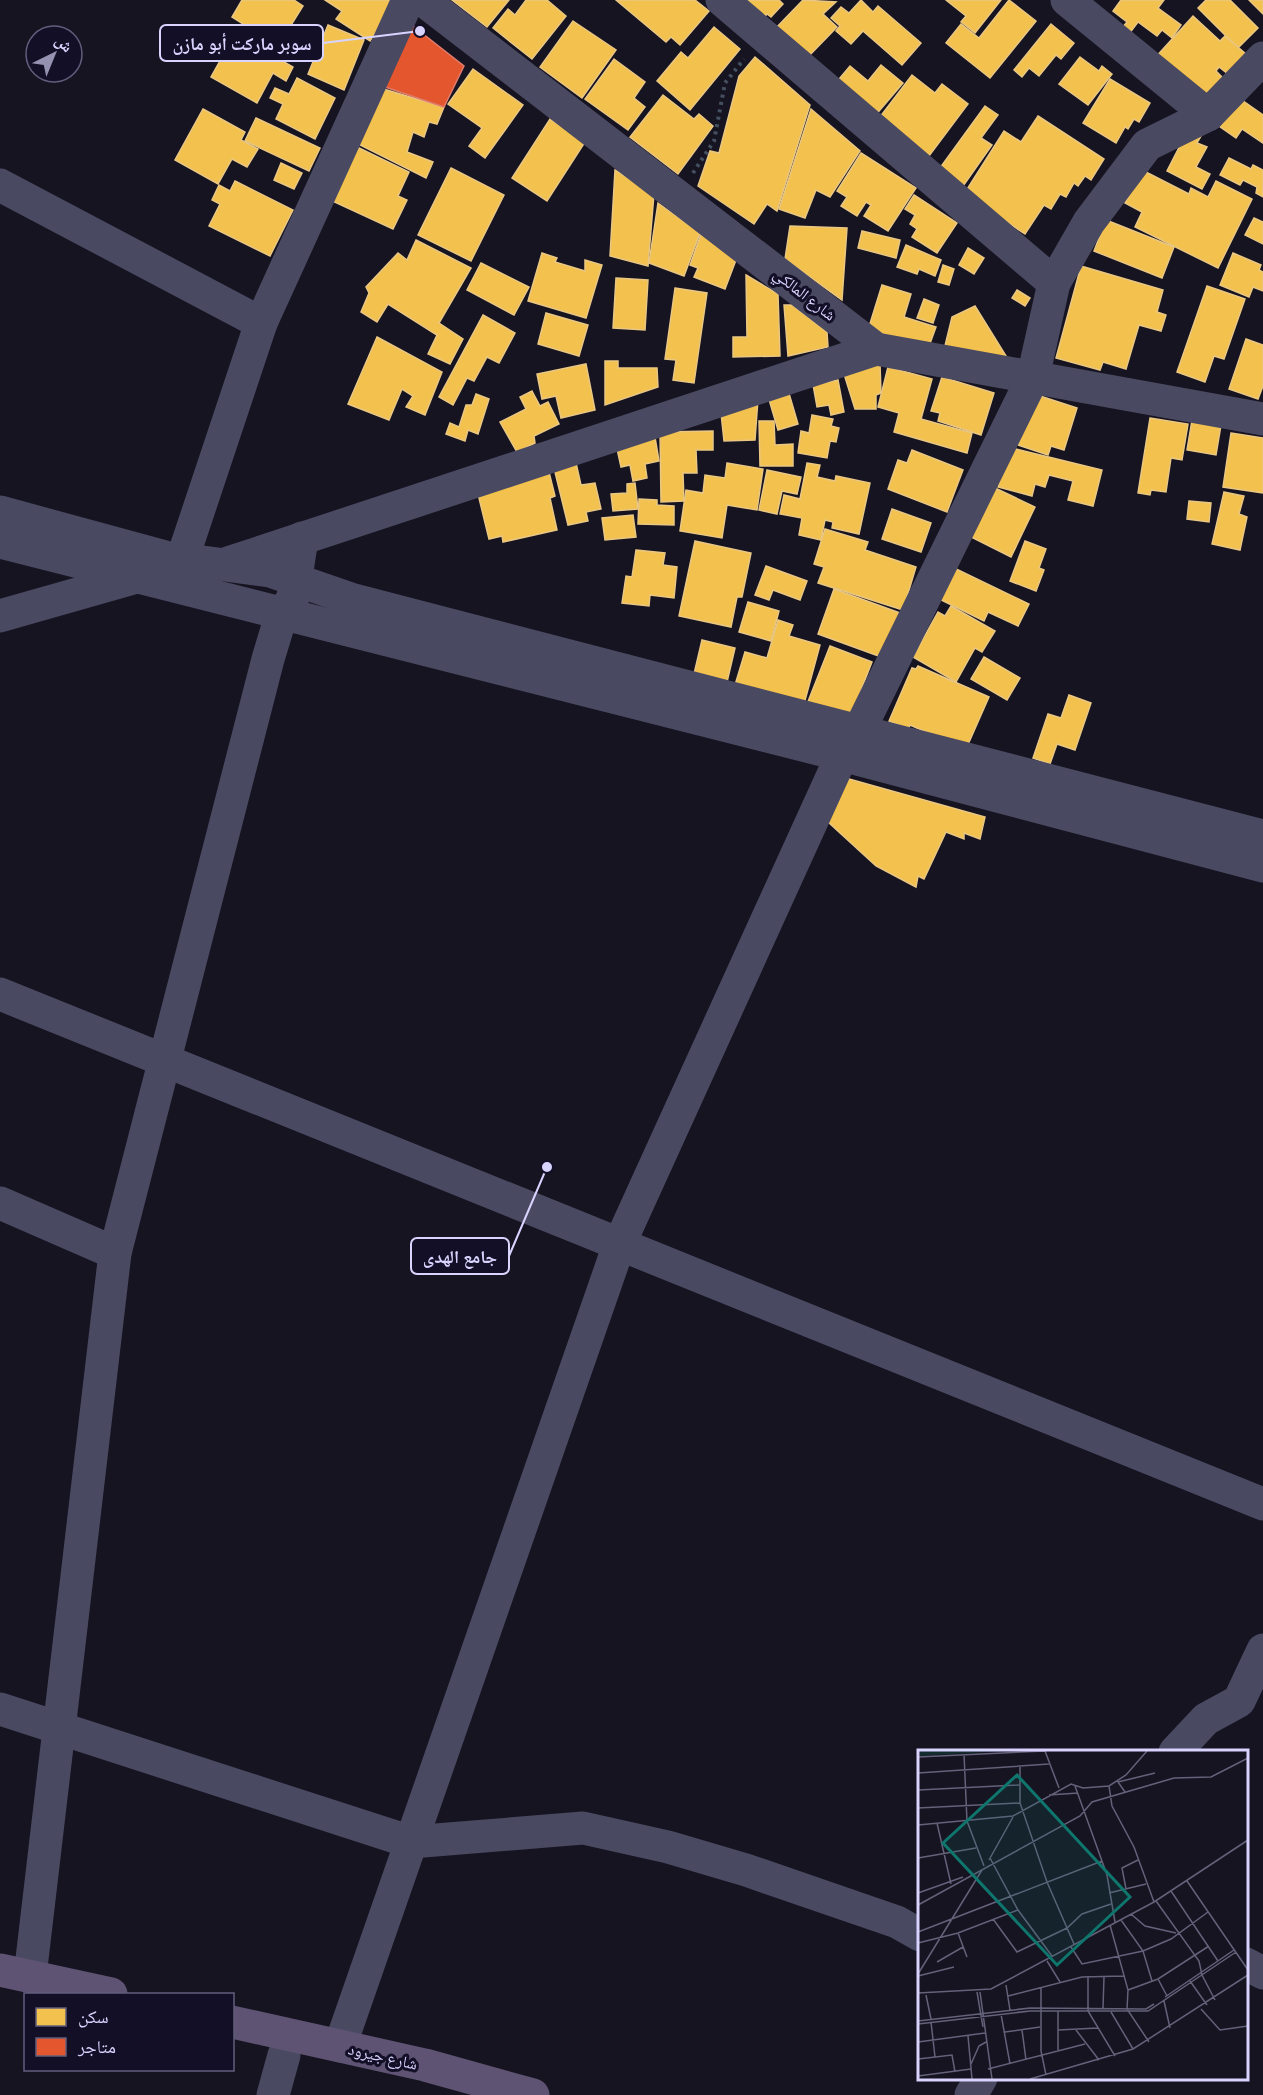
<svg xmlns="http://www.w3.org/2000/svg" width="1263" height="2095" font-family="'Archivo Narrow','Noto Naskh Arabic',sans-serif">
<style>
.homes{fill:#f2c14e;stroke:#eac783;stroke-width:1.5}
.shops{fill:#e4572e;stroke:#e17c6d;stroke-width:1.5}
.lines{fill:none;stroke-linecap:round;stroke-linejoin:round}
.path{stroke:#44505f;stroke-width:4;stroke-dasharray:3 4.5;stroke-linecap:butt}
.minor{stroke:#4a4962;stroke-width:33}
.major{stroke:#5e5373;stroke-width:33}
.labels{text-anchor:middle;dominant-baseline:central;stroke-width:6;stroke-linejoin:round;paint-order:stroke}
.street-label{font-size:16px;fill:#d9d4ff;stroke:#130f26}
.inset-road{fill:none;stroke:#64617a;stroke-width:1.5}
.view{fill:#0f766e;fill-opacity:0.15;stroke:#0f766e;stroke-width:3}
.inset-edge{fill:none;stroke:#d9d4ff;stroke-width:3}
.leader{fill:none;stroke:#d9d4ff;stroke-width:2}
.callout-dot{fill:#d9d4ff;stroke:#130f26;stroke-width:2}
.callout{fill:#130f26;stroke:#d9d4ff;stroke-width:2}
.callout-label{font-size:18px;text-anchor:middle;font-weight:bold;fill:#d9d4ff}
</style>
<rect width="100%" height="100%" fill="#161421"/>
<!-- homes -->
<g class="homes">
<path d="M242 0H294L303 6 278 46 232 17Z"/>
<path d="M325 0H397L370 41 336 19 342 11Z"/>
<path d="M452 0H509L487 27Z"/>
<path d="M526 0H547L566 16 532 59 493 28 508 9 515 15Z"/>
<path d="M616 0H695L709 11 680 45 671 37 666 42Z"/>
<path d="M741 0H779L783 4 771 17 767 14 762 20Z"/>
<path d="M803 0 836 2 823 14 837 27 806 59 775 29Z"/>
<path d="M861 0 873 12 878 6 921 43 902 65 863 31 851 44 836 31 840 26 831 18 841 7 849 13Z"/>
<path d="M946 0H1001L975 33 961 22 966 16Z"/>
<path d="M1009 0 1036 21 990 78 946 43 961 24 979 38Z"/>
<path d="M1121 0H1164L1158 8 1181 25 1172 38 1162 30 1157 36 1138 22 1129 34 1122 28 1127 22 1113 11Z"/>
<path d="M1206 0H1230L1258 28 1238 48 1198 8Z"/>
<path d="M1249 0H1263V14Z"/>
<path d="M1193 16 1220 41 1225 36 1246 54 1228 74 1219 67 1216 71 1223 78 1201 102 1154 59Z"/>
<path d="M573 21 616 50 582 98 540 67Z"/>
<path d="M1051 24 1074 43 1061 59 1056 55 1039 76 1029 68 1022 77 1014 70Z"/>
<path d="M328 25 364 40 344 90 308 74Z"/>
<path d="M714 27 740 49 690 110 657 81 681 52 688 58Z"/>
<path d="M235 34 293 67 286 81 273 73 257 103 211 77Z"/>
<path d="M755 57 810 105 777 211 767 204 754 224 698 186 710 151 719 153 739 76Z"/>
<path d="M1080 57 1099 71 1102 66 1112 74 1088 105 1059 84Z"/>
<path d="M614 59 645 82 634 98 645 107 628 130 585 99Z"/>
<path d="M881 65 903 83 874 117 835 84 850 66 868 81Z"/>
<path d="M473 69 523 105 485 158 469 146 482 128 448 104Z"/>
<path d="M912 75 935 93 942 84 968 104 926 160 876 122Z"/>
<path d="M297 78 335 98 315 139 276 119 283 104 270 98 275 88 289 94Z"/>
<path d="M1110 79 1150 103 1139 122 1134 119 1128 129 1125 127 1116 143 1083 123Z"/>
<path d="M377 87 444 107 437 124 429 122 424 137 413 132 407 152 433 162 426 178 356 143Z"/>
<path d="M663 95 694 119 699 114 713 126 678 174 630 137Z"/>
<path d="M1239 98 1263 115V143L1242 129 1236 138 1219 126Z"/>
<path d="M985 106 998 115 981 138 992 145 961 189 937 172Z"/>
<path d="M203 109 245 132 241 140 258 149 247 167 232 159 218 184 175 160Z"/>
<path d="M811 109 860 151 830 197 816 190 805 218 779 209Z"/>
<path d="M1038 116 1104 159 1091 180 1085 176 1078 186 1074 183 1066 197 1060 194 1051 209 1044 205 1025 234 964 194 1004 131 1021 142Z"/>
<path d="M256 118 320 148 309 171 245 141Z"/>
<path d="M550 119 585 142 547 201 512 178Z"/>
<path d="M1188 130 1201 136 1197 143 1207 147 1196 167 1210 174 1202 189 1167 171Z"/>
<path d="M355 146 409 172 398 196 407 200 393 229 330 200Z"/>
<path d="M861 153 916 188 888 231 864 216 871 205 866 202 857 216 841 206 847 197 837 191Z"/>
<path d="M1229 158 1251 169 1253 165 1263 170V197L1256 193 1257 187 1243 180 1240 185 1220 175Z"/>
<path d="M281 163 302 173 294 189 274 180Z"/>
<path d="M451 168 504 195 471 261 418 235Z"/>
<path d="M615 170 654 194 648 266 610 256Z"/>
<path d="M1142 170 1189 194 1191 188 1208 197 1216 181 1252 199 1218 268 1135 227 1142 212 1125 203Z"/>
<path d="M235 181 293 210 270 256 209 226 220 204 212 200 219 185 230 191Z"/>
<path d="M914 195 957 223 937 253 912 237 917 229 910 224 915 215 905 209Z"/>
<path d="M658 203 700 233 684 276 649 263Z"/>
<path d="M1254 218 1263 222V244L1245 235Z"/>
<path d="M1106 220 1174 247 1162 278 1094 251Z"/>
<path d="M790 226 847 228 842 300 785 259Z"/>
<path d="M862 231 900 240 896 258 858 248Z"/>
<path d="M701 234 736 260 725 289 694 277 698 268 690 265Z"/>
<path d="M416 240 471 268 439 323 463 339 450 364 428 354 437 335 388 304 377 322 361 312 369 293 366 287 398 253 407 260Z"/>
<path d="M906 245 941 260 935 276 919 269 917 274 897 267Z"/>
<path d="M968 248 984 258 974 274 959 265Z"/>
<path d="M542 253 557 258 555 262 585 271V260L602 265 586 318 528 301Z"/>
<path d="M1233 253 1261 265 1259 270 1263 272V291L1253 287 1249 297 1220 285Z"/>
<path d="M481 263 529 287 514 315 467 290Z"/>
<path d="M943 265 954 269 949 285 938 282Z"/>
<path d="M1081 266 1163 290 1157 312 1166 315 1161 331 1139 325 1126 369 1103 362 1100 370 1056 358Z"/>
<path d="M746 275 778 294 780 356 733 357V337H747Z"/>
<path d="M616 278 648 280 645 330 613 328Z"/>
<path d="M882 285 911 294 904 317 936 327 928 349 868 330Z"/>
<path d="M1207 286 1245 299 1224 359 1214 356 1205 382 1177 372Z"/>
<path d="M675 288 707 293 694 383 673 380 676 360 665 359Z"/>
<path d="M1017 290 1030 298 1025 306 1012 298Z"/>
<path d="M924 299 939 305 933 323 917 318Z"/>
<path d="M784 305H792L827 332 828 347 788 356Z"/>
<path d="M975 306 1011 364 943 354 952 317Z"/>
<path d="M546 313 588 325 579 356 538 344Z"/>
<path d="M483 315 515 333 499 363 487 357 474 381 467 378 453 405 439 397Z"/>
<path d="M377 337 442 372 425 415 406 407 413 396 402 389 389 420 348 404Z"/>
<path d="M1246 339 1263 345V386L1258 399 1229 389Z"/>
<path d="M605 361H618V368H657L658 387 605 405Z"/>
<path d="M880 363 881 393 876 395V409H855L844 374Z"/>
<path d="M586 364 595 410 561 418 556 396 542 399 537 374Z"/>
<path d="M888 367 932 379 921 419 972 433 967 453 894 432 899 413 878 407Z"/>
<path d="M942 377 994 393 981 435 938 421 940 413 931 411Z"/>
<path d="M812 379 823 383 838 380 844 412 831 415 829 405 817 407Z"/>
<path d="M788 390 798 424 778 430 768 396Z"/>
<path d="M532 391 540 406 548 402 559 424 534 436 535 443 517 452 500 422 526 409 520 397Z"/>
<path d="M476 394 489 399 478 434 468 430 465 441 446 434 450 423 459 427 466 405H472Z"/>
<path d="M1034 394 1077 408 1064 450 1051 446 1048 455 1018 445Z"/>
<path d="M758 399 755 440 724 441 721 413Z"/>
<path d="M812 415 833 419 831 426 839 428 836 442 830 441 827 458 798 453 801 431 809 433Z"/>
<path d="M1150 418 1188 424 1182 460 1171 458 1166 492 1151 490 1150 495 1138 493Z"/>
<path d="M1192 420 1221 425 1216 455 1187 450Z"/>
<path d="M759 421H774L775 445 793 444V466H760Z"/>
<path d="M713 431V450H696L697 473H683L684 501 661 502 660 432Z"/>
<path d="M1231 433 1263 438V493L1223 487Z"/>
<path d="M655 437 659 461 645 464 647 478 633 481 630 465 621 467 616 444Z"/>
<path d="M1008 447 1102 470 1093 506 1068 500 1073 481 1049 475 1045 487 1035 484 1032 496 998 487Z"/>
<path d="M912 450 963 470 947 512 888 489 898 460 907 463Z"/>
<path d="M576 463 581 485 595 483 601 509 586 512 588 521 568 525 554 468Z"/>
<path d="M727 463 763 469 757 510 727 505 722 538 680 531 686 490 703 493 705 475 725 478Z"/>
<path d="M807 463 820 465 817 477 835 481 836 476 870 483 859 534 832 528 833 522 825 520 821 540 799 535 802 518 780 514 784 495 800 499Z"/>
<path d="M548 468 555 496 550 498 557 530 503 542 502 536 489 539 478 494Z"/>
<path d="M767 470 801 477 797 494 782 491 777 514 759 510Z"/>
<path d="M635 483 638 509 613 511 611 494 627 493V484Z"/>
<path d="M995 488 1035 507 1011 557 971 537Z"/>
<path d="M1224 492 1244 496 1239 514 1247 517 1240 550 1212 544Z"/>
<path d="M639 499 657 500V505L674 506V525L638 524Z"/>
<path d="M1189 501 1211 503 1209 522 1187 519Z"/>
<path d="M892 509 931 523 921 552 882 539Z"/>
<path d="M633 515 636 537 605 540 602 518Z"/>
<path d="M825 529 868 542 865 550 916 567 903 610 818 583 824 567 814 564Z"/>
<path d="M695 541 751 553 742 597H737L731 627 679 616Z"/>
<path d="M1025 541 1046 549 1039 568 1044 570 1036 591 1010 581Z"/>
<path d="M636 550 665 553 663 565 677 567 674 598 650 595 649 606 622 603 626 576 632 577Z"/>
<path d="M766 566 807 581 800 600 773 590 769 600 755 595Z"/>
<path d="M952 567 1029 604 1018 626 988 612 984 621 937 598Z"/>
<path d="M834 589 900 613 884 658 818 634Z"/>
<path d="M748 602 779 611 771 641 739 632Z"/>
<path d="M951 606 995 631 982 652 975 648 956 682 913 657 938 612 945 616Z"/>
<path d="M778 620 793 625 789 636 820 645 804 704 735 685 745 652 767 658Z"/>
<path d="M702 640 735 648 727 682 694 674Z"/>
<path d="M830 646 872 662 849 721 807 704Z"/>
<path d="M984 657 1020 678 1007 700 971 679Z"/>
<path d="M918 666 989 697 966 749 910 725 908 729 889 721 912 668 916 669Z"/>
<path d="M1069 695 1091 703 1075 750 1057 744 1050 764 1033 758 1048 714 1061 718Z"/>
<path d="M842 777 985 817 980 839 964 833V839L946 832 924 879 918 876 916 887 876 866 827 821Z"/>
</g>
<!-- shops -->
<path class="shops" d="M404 19 464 66 444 107 382 86Z"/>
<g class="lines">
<!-- path -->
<path class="path" d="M693 173 714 141 725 83 744 59"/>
<!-- minor -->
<g class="minor">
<path d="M423 0 876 349 1263 419"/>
<path d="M722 0 1054 283"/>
<path d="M1067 0 1208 115"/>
<path d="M0 185 261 323"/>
<path d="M0 512 165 557 270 571 354 600 1263 836"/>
<path d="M0 542 842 755 1263 866"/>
<path d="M182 560 261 323 408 0"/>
<path d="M228 563 876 349"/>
<path d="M0 616 137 577"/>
<path d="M0 994 1263 1504"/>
<path d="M0 1203 115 1253"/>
<path d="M0 1709 411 1842 583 1828 668 1847 746 1870 897 1922 920 1935"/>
<path d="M1175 1752 1206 1719 1239 1701 1263 1650"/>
<path d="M1246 1964 1263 1973"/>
<path d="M30 1976 115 1253 268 659 278 626 293 597 302 538"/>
<path d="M340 2046 619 1245 842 755 859 731 1033 377 1054 283 1089 222 1147 145 1208 115 1263 58"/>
<path d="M273 2095 284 2055"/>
<path d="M971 2095 981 2078"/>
</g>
<!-- major -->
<g class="major">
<path d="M0 1970 111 1994"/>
<path d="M232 2022 425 2065 533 2095"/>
</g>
</g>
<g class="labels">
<!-- street labels -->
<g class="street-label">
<text transform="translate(805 294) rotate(38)">شارع المالكي</text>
<text transform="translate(383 2056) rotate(13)">شارع جيرود</text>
</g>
</g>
<!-- overview -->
<g transform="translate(918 1750)">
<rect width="330" height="330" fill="#161421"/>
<path d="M2 1H87L2 6Z" fill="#132c2d"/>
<path class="inset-road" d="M46 4 49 71 66 116M0 7 127 1 141 38M102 17V53L129 132 156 194M0 23 131 14M157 36 189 125 197 172M191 36 194 56 216 97 236 152M0 40 101 35M207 42 200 32 237 23M131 45 160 43M0 58 102 53M19 73 33 134M0 75 95 66 153 34 165 38 191 36 208 25 229 1M0 108 58 98M72 108 100 160 134 206M71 110 95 67M269 131 330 220M208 139 204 118 220 110M253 141 300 211M0 143 45 127M191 143 228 134M238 151 281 211 284 225 297 250M0 155 162 66 174 52 256 28 293 27 330 8M213 164 227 176 258 183M75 169 99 202 149 178 164 164 193 154M203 170 225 201 234 231M192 175 210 240 209 259 231 292M0 182 184 111M40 183 49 207M0 193 40 183 100 160M153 197 164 214 225 201 253 189 290 162M129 211 142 232M19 212 45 197M0 224 64 120M0 226 36 217M170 226V261L197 306M240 229 249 246M272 231 289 255M88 235 92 260M123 238V301L128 325M210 240 240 229 291 196M59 242 65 277M62 242 74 329M0 243 73 239 236 152 330 90M8 245 13 269M90 246 164 227 206 226M247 247 316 200M246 251 252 278M185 258 186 227M283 259 302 280 330 276M140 261V302M193 262 215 299M83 264 92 314M0 271 112 258 228 259 236 254M13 272 17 307M0 274 112 261H230L318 202M104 280 108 310M140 280 180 278M158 280 181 310M87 282 122 277M50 286 54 329M0 292 67 283M0 309 34 305 37 322M53 314 61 296 68 292M70 319 167 294M0 326 53 319M112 329 215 299 330 225"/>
<path class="view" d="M99 25 212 147 139 215 25 93Z"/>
<rect width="330" height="330" class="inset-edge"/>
</g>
<!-- callouts -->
<path class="leader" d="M420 31L323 43M547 1167L509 1256"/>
<g class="callout-dot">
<circle cx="420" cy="31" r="6"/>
<circle cx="547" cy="1167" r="6"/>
</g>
<g class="callout">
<rect x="160" y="25" width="163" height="36" rx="6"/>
<rect x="411" y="1238" width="98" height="36" rx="6"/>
</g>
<g class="callout-label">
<text x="242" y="50">سوبر ماركت أبو مازن</text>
<text x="460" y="1263">جامع الهدى</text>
</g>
<!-- legend -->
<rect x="24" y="1993" width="210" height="78" fill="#130f26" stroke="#625e7d" stroke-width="1.5"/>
<rect x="36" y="2008" width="30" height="18" fill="#f2c14e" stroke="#625e7d" stroke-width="1.5"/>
<text x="78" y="2023" font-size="18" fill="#d9d4ff">سكن</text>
<rect x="36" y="2038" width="30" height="18" fill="#e4572e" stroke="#625e7d" stroke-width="1.5"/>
<text x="78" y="2053" font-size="18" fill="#d9d4ff">متاجر</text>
<!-- north arrow -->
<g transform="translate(54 54) rotate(43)"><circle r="28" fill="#130f26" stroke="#625e7d" stroke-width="1.5"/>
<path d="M0-4.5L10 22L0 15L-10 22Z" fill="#9591b1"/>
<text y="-9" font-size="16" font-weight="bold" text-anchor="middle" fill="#d9d4ff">ش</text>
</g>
</svg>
